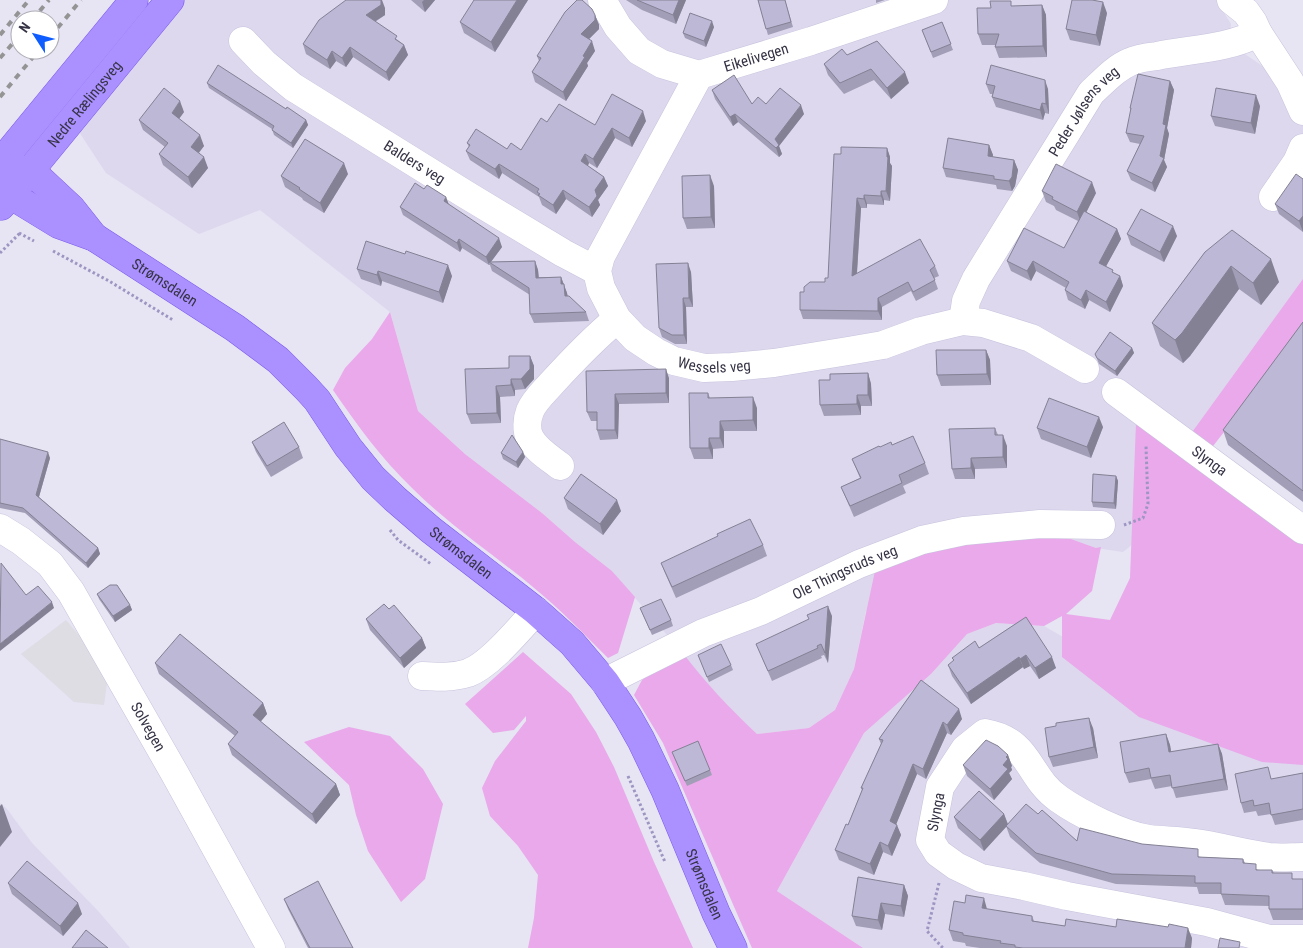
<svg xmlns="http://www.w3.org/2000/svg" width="1303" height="948" font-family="'Roboto Condensed',sans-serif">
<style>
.residential{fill:#ddd8ee}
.green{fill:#e9a9ea}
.parking{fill:#dddde3}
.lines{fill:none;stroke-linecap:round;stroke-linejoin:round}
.minor-casing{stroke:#c8c3dd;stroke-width:29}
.major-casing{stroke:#7a5aeb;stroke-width:29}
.path{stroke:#9d96c2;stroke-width:3;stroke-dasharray:2.5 2.5;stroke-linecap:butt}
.minor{stroke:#fff;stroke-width:28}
.major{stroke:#ab91ff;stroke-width:28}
.rail{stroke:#949494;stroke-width:4;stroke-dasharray:6 6;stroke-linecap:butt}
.wall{fill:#a29eb7}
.shaded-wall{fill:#848195}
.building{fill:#bcb8d5;stroke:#848195}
.labels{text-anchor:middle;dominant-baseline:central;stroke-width:4.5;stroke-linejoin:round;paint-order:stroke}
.street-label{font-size:15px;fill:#363345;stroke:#fff}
</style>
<rect width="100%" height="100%" fill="#e7e4f3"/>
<!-- residential -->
<g class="residential">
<path d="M151 0H1216L1231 24 1229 43 1303 94V307L1145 534 1123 552 1096 548 1046 530 866 611 854 669 835 710 809 728 757 734 732 711 705 681 679 649 612 571 575 542 542 513 465 454 418 411 390 312 260 210 199 234 106 173 64 109Z"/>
<path d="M996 623 1044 626 1153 689 1303 751V948H863L777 891 864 733 931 674 967 634Z"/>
<path d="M0 803 7 809 32 843 98 911 130 948H0Z"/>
</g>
<!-- green -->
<g class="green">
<path d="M1303 279V330L1210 450 1303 543V765L1262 762 1139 717 1062 657V616L1044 626 996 623 967 634 931 674 864 733 777 891 863 948H752L663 743 634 695 642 680 666 661 682 652C705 682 730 709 757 734L809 728 835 710 854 669 875 571 912 545 1046 530 1096 548 1101 547 1092 591 1066 614 1110 620 1130 578 1136 423 1177 453Z"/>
<path d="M390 312 418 411 465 454 542 513 575 542 612 571 635 597 618 653 608 658C584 634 560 609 533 587 493 554 449 525 412 488 381 458 357 425 333 390L345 368 372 339Z"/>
<path d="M523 652 571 694 596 732 614 767 654 862 693 948H528L534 918 538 875 518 846 490 816 482 788 495 761 526 721V716L514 730 493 733 465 704Z"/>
<path d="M349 727 390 736 423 769 443 804 425 879 401 902 368 851 356 815 349 785 304 742Z"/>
</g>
<!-- parking -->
<path class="parking" d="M66 620 102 663 107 683 104 705 74 702 21 654Z"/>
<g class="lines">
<!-- minor casing -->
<g class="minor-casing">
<g id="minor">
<path id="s1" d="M602 0 618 27 639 51 662 64 699 75 811 41 934 0"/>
<path d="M1231 0 1246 12 1253 22 1258 33 1290 82 1303 111"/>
<path id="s2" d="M243 41 264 63 293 87 465 194 563 253 597 271"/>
<path id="s3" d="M699 75 601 256 597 271 601 288 617 319 635 338 656 352 674 361 704 368 732 367 774 363 848 351 883 345 921 331 963 321 983 323 1031 338 1085 369"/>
<path d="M1273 197 1297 162 1303 148"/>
<path id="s4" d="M963 321 966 301 976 279 1091 93C1103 82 1115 68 1130 62 1138 58 1148 57 1157 56 1191 49 1227 49 1258 33"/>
<path id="s5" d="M1116 392 1303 530"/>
<path d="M560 466C550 458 536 450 530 438 526 430 527 419 530 411 534 401 544 392 551 384 572 361 593 339 617 319"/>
<path id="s6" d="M0 528 21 541 50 564 71 592 175 774 271 948"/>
<path d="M422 676C437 677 452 678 468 673 490 665 519 629 536 611"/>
<path id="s7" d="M605 682 703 633 761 611 859 564 922 540 964 531 1040 524 1101 525"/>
<path d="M1303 857C1292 857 1280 858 1269 857 1244 854 1219 846 1194 843 1179 840 1164 841 1149 839 1123 835 1080 814 1059 799 1027 777 1031 741 985 733L965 749 940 787 930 840 938 853 956 866 981 878 1024 886 1067 896 1207 922 1269 939H1303"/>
</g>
</g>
<!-- major casing -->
<g class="major-casing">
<g id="major">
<path d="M0 163 134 0"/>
<path d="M13 168 30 172 41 180 71 208 94 237"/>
<path id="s8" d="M0 169 12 194 22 202 58 224 94 237 235 328 278 360 306 388 317 400 348 447 373 478 395 499 431 530 536 611 572 643 605 682 628 717 641 740 665 790 716 913 733 948"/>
<path id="s9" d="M1 206 170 0"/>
</g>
</g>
<!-- path -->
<g class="path">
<path d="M19 233 34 241"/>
<path d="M53 251 109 281 173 320"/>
<path d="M0 253 20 233"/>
<path d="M1124 525 1143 518 1148 504 1146 446"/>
<path d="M390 530 398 540 431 564"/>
<path d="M628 776 665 862"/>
<path d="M939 883 927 931 943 948"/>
</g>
<!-- minor -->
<use href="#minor" class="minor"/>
<!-- major -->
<use href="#major" class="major"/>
<!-- rail -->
<g class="rail">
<path d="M32 20 49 0"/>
<path d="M0 35 29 0"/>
<path d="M50 37 81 0"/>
<path d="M0 58 20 35"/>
<path d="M0 97 39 50"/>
</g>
</g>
<!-- wall -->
<g class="wall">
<path d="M411 0H435L425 12Z"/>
<path d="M528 0 495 52 464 33 460 22Z"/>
<path d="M626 0H686L676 24 642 10Z"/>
<path d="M758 0H785L793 27 768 35Z"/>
<path d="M876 0H885L876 3Z"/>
<path d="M1042 5 1046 15 1047 57 999 58 995 47 996 45H982L978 34 991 8Z"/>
<path d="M385 8V15L375 22 404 45 408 55 389 81 353 57 346 67 336 61 330 69 306 54 303 44Z"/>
<path d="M1107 13 1100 46 1070 40 1066 29Z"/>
<path d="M595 15 599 25V29L589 39 595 51 587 63 588 66 566 101 535 82 532 72 539 61 537 56Z"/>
<path d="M942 22 953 50 933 58 922 30Z"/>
<path d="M714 27 706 47 685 38 683 33Z"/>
<path d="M847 55 909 83 891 99 874 80 844 94 828 75 824 64Z"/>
<path d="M1170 81 1174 90 1167 128 1169 134 1164 160 1167 167 1155 192 1131 180 1127 171 1140 144 1130 142 1126 133 1131 111 1130 108Z"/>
<path d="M207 83 286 109 306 120 308 125 293 148 274 135 272 129 209 88Z"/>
<path d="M986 84 1048 89 1049 114 1045 113 1043 120 996 107 992 97 993 94H990Z"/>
<path d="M712 90 752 104H766L804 114 779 146 782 154 779 157 738 122 733 126 715 99Z"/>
<path d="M1260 106 1255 134 1215 126 1211 116Z"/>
<path d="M184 112 179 119 204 146 199 153 208 168 192 188 163 165 159 154 165 147 143 130 139 120Z"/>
<path d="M646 121 632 147 615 138 597 168 589 163 588 166 604 177 608 186 598 200 600 205 592 217 566 199 556 214 542 205 539 197 502 173 499 179 470 160 466 151 469 147 467 143 507 149 521 150 547 122 595 125Z"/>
<path d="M989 145 993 155 992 157 1014 160 1018 170 1015 186 1012 191 997 189 996 185 946 177 943 168Z"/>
<path d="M887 148 890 157V163L892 166 890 201 884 200V205L867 204V208H861L857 274 935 266 939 276 934 278 938 289 916 301 911 291 882 307V320L803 319 800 310 804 292 825 282 828 278 841 154Z"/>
<path d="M348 174 324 213 303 200 302 198 285 187 281 176Z"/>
<path d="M1303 179V232L1279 214 1275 204Z"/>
<path d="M714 186 715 228 687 229 683 218Z"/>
<path d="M424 189 446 197 448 204 502 247 491 262 535 261 538 270 539 277H561L567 293 568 296 586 312 589 321 534 323 530 314V295L492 271 490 265H489L462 248 460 252 403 215 400 207Z"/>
<path d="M1042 191 1096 193 1086 212 1117 229 1121 239 1106 266 1114 273 1120 276 1123 286 1110 312 1089 300 1085 309 1068 300 1065 290 1066 288 1036 271 1031 281 1011 271 1007 261 1064 248 1078 221 1056 210 1054 206 1046 202Z"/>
<path d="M1127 234 1177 236 1164 262 1131 245Z"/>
<path d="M1205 252 1279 282 1261 305 1239 289 1190 356 1183 363 1160 346 1152 323Z"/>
<path d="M405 254 452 276 443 303 382 281 381 286 361 279 357 269Z"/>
<path d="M691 272 693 307H686L687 344H675L662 337 659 328Z"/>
<path d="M1303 322V502L1228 445 1223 430Z"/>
<path d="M1132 348 1134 353 1117 376 1099 364 1095 354Z"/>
<path d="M986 350 990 360 991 385 941 386 937 375Z"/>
<path d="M530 356 534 366V379L525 389 515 390V396L500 397 501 423 471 424 467 414 509 368Z"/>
<path d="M586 371 669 378V403L619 404 618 439 600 440 597 430V421H591L587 412Z"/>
<path d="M868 373 871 384 872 406H861V415L824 416 820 405 830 380Z"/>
<path d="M708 393 710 398 757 408V431H724V448L713 449V459H694L690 448Z"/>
<path d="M1103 427 1091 458 1041 439 1037 428Z"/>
<path d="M995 428 998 435 1007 446V468L975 469V479H955L952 469Z"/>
<path d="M0 439 50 458 39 497 98 548 100 554 88 568 25 513 0 508Z"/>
<path d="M252 442 299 447 303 458 271 477 256 452Z"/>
<path d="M892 445 925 463 929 474 903 486 906 493 854 517 841 487 860 478 852 459 880 447Z"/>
<path d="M523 452 525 457 518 468 503 459 501 453Z"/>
<path d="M1116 476 1118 481 1116 509 1093 507 1092 502Z"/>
<path d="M564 498 621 511 603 535 568 509Z"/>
<path d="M763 545 767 556 676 598 665 573 661 563Z"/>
<path d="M97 594 130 605 132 610 115 622 99 599Z"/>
<path d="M640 608 671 620 673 626 652 635Z"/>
<path d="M389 609 422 638 426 648 404 668 370 630 366 619Z"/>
<path d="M832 616 828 663 824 655 821 656 822 658 772 681 756 644Z"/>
<path d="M1026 617 1056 668 1039 679 1030 666 1024 669 1023 667 971 704 952 676 948 665 954 661 952 658 979 648Z"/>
<path d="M698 655 731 665 733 670 709 682Z"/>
<path d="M155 663 263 703 267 714 260 722 336 784 340 795 316 824 232 755 228 744 235 736 159 674Z"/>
<path d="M921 680 962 719 951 735 947 733 926 779 917 774 896 824 901 835 892 856 883 852 874 875 839 860 835 850 848 825 862 790 861 788 881 744 879 739Z"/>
<path d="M1093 728 1098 758 1053 767 1049 757Z"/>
<path d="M1166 734 1170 745 1171 752 1218 744 1222 754 1228 790 1176 798 1172 786 1155 789 1151 779 1129 783 1125 773Z"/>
<path d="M672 752 710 770 712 775 687 786Z"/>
<path d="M1008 755 1012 766 1011 767 1012 770 1009 773 1012 779 994 800 967 776 963 765Z"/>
<path d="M1303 773V820L1275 825 1271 814 1258 816 1256 811 1244 813 1241 803 1272 779Z"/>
<path d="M1004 814 1008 824 1038 814 1077 841 1142 844 1201 857 1243 859 1245 863 1258 870H1272L1274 873 1294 879H1303V920H1273L1269 909V906L1225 905 1221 894H1199L1197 887 1116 884 1040 863 1010 837 1006 826 984 851 958 828 954 817Z"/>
<path d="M8 883 82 914 63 936 12 894Z"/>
<path d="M904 885 908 896 904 917 885 914 882 930 856 926 852 916Z"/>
<path d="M284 899 353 948H308L288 909Z"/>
<path d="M987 909 1032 916 1034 921 1065 926 1116 927 1192 938 1191 948H980L966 946 965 943 953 941 949 930Z"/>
</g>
<!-- shaded-wall -->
<g class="shaded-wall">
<path d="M381 0H382L385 8V15L369 25 366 15Z"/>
<path d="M424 0H435L425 12 422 2Z"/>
<path d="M517 0H528L495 52 491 42Z"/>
<path d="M679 0H686L676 24 673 15Z"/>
<path d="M1103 2 1107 13 1100 46 1096 35Z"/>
<path d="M1042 5 1046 15 1047 57 1043 46Z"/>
<path d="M595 15 599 25V29L584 44 581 34Z"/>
<path d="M712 21 714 27 706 47 704 41Z"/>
<path d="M592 41 595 51 587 63 588 66 566 101 563 92 583 56Z"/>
<path d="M404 45 408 55 389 81 386 72Z"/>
<path d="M350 47 353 57 346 67 342 58Z"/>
<path d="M332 51 336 61 330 69 327 60Z"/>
<path d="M905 72 909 83 891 99 887 88Z"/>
<path d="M1045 80 1048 89 1049 114 1046 104Z"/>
<path d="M1170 81 1174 90 1167 128 1169 134 1164 160 1167 167 1155 192 1152 183 1160 156 1163 124Z"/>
<path d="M1256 95 1260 106 1255 134 1251 123Z"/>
<path d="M180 101 184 112 175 124 172 113Z"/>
<path d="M1042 103 1045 113 1043 120 1040 110Z"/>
<path d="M801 105 804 114 779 146 782 154 779 157 776 148 775 139Z"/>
<path d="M643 111 646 121 632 147 629 138Z"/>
<path d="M735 114 738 122 733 126 730 117Z"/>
<path d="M306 120 308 125 293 148 291 143Z"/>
<path d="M612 128 615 138 597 168 593 159Z"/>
<path d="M200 135 204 146 195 157 191 147Z"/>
<path d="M989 145 993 155 991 166 988 156Z"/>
<path d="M887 148 890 157V163L892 166 890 201 886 191Z"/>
<path d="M585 154 589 163 585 171 581 161Z"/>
<path d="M204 157 208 168 192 188 188 177Z"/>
<path d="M1014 160 1018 170 1015 186 1012 191 1009 181Z"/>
<path d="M344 163 348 174 324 213 320 203Z"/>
<path d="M499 164 502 173 499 179 495 169Z"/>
<path d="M710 175 714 186 715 228 711 217Z"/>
<path d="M604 177 608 186 598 200 600 205 592 217 589 207 595 190Z"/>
<path d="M1092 182 1096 193 1081 223 1077 212Z"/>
<path d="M563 190 566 199 556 214 553 205Z"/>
<path d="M881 191 884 200V205L881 196Z"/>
<path d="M864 195 867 204V208L864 199Z"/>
<path d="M446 197 449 205 444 201Z"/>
<path d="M857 198 861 208 856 286 852 276Z"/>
<path d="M1303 216V232L1299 221Z"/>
<path d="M1173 226 1177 236 1164 262 1160 252Z"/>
<path d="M1117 229 1121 239 1103 272 1099 263Z"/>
<path d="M499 238 502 247 490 263 489 262V265L486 257Z"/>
<path d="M459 239 462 248 460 252 457 243Z"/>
<path d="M1271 259 1279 282 1261 305 1253 283Z"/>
<path d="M535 261 538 270 539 287 536 278Z"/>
<path d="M1033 261 1036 271 1031 281 1027 271Z"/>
<path d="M688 263 691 272 693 307 689 298Z"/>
<path d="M448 265 452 276 443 303 439 292Z"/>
<path d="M1231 266 1239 289 1190 356 1183 363 1175 340Z"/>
<path d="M378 271 382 281 381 286 377 275Z"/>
<path d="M1120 276 1123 286 1110 312 1106 302Z"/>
<path d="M561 277 567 293 568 305 561 284Z"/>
<path d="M1086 290 1089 300 1085 309 1081 300Z"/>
<path d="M683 298 686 307 687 344 684 335Z"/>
<path d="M878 298 882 307V320L878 311Z"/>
<path d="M1132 348 1134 353 1117 376 1115 371Z"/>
<path d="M986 350 990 360 991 385 987 374Z"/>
<path d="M530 356 534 366V379L525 389 521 379Z"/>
<path d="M666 369 669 378V403L666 393Z"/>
<path d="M868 373 871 384 872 406 868 395Z"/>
<path d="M511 379 515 390V396L511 385Z"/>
<path d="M496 386 500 397 501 423 497 413Z"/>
<path d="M615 394 619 404 618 439 615 430Z"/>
<path d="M857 395 861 406V415L857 404Z"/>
<path d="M753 397 757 408V431L753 420Z"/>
<path d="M1099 417 1103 427 1091 458 1087 447Z"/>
<path d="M720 421 724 431V448L720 438Z"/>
<path d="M1003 435 1007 446V468L1003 457Z"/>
<path d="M709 438 713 449V459L709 448Z"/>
<path d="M48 452 50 458 38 500 36 495Z"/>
<path d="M523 452 525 457 518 468 516 462Z"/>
<path d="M971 458 975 469V479L971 468Z"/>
<path d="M1116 476 1118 481 1116 509 1114 503Z"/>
<path d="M617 500 621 511 603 535 600 524Z"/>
<path d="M98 548 100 554 88 568 86 563Z"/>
<path d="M52 602 54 608 0 651V644Z"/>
<path d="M130 605 132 610 115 622 113 616Z"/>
<path d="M828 606 832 616 828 663 825 653Z"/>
<path d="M422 638 426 648 404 668 400 658Z"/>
<path d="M1026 655 1030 666 1024 669 1020 659Z"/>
<path d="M1019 657 1023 667 971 704 967 693Z"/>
<path d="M1052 657 1056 668 1039 679 1035 668Z"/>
<path d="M263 703 267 714 257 726 253 715Z"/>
<path d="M959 709 962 719 951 735 947 725Z"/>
<path d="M1089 718 1093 728 1098 758 1094 747Z"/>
<path d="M943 722 947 733 926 779 923 769Z"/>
<path d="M1166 734 1170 745 1173 763 1169 752Z"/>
<path d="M1218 744 1222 754 1228 790 1224 779Z"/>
<path d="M1008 755 1012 766 1011 767 1012 770 1009 773 1012 779 994 800 990 789 1003 765 1006 757Z"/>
<path d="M913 764 917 774 893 832 890 821Z"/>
<path d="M336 784 340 795 316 824 312 814Z"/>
<path d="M2 804 12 832 0 847V806Z"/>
<path d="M1004 814 1008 825 984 851 980 840Z"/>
<path d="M897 825 901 835 892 856 888 846Z"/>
<path d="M880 842 883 852 874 875 870 864Z"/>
<path d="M904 885 908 896 904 917 901 906Z"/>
<path d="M984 898 987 909 982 908Z"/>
<path d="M78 903 82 914 63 936 60 926Z"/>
<path d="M881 903 885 914 882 930 878 920Z"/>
<path d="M1188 928 1192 938 1191 948H1185Z"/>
</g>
<!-- building -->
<g class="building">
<path d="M346 0H381V5L366 15 397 36 395 39 404 45 386 72 350 47 342 58 332 51 327 60 303 44 319 20Z"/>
<path d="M474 0H517L491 42 460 22Z"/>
<path d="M577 0H582L592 9 595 15V20L581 34 592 41 583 56 585 57 563 92 532 72 541 58 537 56 565 12Z"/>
<path d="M637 0H679L673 15Z"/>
<path d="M758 0H785L791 22 766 29Z"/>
<path d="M1072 0H1092L1103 2 1096 35 1066 29Z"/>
<path d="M990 1H1011V6L1042 5 1043 46 995 47 999 34H978L977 8H991Z"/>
<path d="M690 13 712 21 704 41 683 33Z"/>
<path d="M942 22 951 44 931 52 922 30Z"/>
<path d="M877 41 905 72 887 88 871 69 840 83 824 64 842 49 847 55Z"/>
<path d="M218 65 286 109 287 107 306 120 291 143 272 130 274 126 207 83Z"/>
<path d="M991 65 1045 80 1046 104 1042 103 1040 110 992 97 995 86 986 84Z"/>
<path d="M1138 74 1170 81 1163 124 1166 125 1160 156 1164 158 1152 183 1127 171 1144 136 1126 133 1131 108H1130Z"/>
<path d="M734 75 752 104 758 97 766 104 780 88 801 105 775 139 779 145 776 148 735 114 730 117 712 90Z"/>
<path d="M164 88 180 101 172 113 200 135 191 147 204 157 188 177 159 154 168 143 139 120Z"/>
<path d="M1216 88 1256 95 1251 123 1211 116Z"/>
<path d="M612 94 643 111 629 138 612 128 593 159 585 154 581 161 604 177 595 190 597 196 589 207 563 190 553 205 538 195 540 194 537 192 539 189 499 164 495 169 466 151 470 145 467 143 476 129 507 149 511 143 521 150 541 118 547 122 559 104 595 125Z"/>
<path d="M948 138 989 145 988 156 1014 160 1012 177 1009 181 994 179V176L943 168Z"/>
<path d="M305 139 344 163 320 203 299 189 300 188 281 176Z"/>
<path d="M841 147 887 148V157H888L886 191H881V196L864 195V199L857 198 852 276 920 239 935 266 930 270 935 280 913 292 908 282 878 298V311L800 310V292H804V287L810 282H825V278H828L834 154H841Z"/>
<path d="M1056 164 1092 182 1077 212 1052 199 1053 197 1042 191Z"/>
<path d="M1296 174 1303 179V216L1299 221 1275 204Z"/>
<path d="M710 175 711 217 683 218 682 176Z"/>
<path d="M415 183 424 189 427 185 446 197 444 201 499 238 486 257 459 239 457 243 400 207Z"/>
<path d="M1141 209 1173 226 1160 252 1127 234Z"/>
<path d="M1084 211 1117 229 1099 263 1113 270 1112 272 1120 276 1106 302 1086 290 1081 300 1065 290 1069 282 1033 261 1027 271 1007 261 1024 228 1064 248Z"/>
<path d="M1232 230 1271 259 1253 283 1231 266 1182 333 1175 340 1152 323 1205 252Z"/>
<path d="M366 241 405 254 406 251 448 265 439 292 378 271 377 275 357 269Z"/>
<path d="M535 261 536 278 561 277V284H564L565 296H569L586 312 530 314 529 288 489 262Z"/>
<path d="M688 263 689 298H683L684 335H672L659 328 656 264Z"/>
<path d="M1303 322V491L1223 430Z"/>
<path d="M1110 332 1132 348 1115 371 1097 358 1095 354Z"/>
<path d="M936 350H986L987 374 937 375Z"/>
<path d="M509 356H530V369L521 379H511V385L496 386 497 413 467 414 465 369 509 368Z"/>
<path d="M666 369V393L615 394V430H597V412H587L586 371Z"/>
<path d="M868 373V395H857V404L820 405 819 380H830V374Z"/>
<path d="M689 393H708V398L753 397V420L720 421V438H709V448H690Z"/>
<path d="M1049 398 1099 417 1087 447 1037 428Z"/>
<path d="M284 422 299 447 267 466 252 442Z"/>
<path d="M995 428V435H1003V457L971 458V468L952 469 949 429Z"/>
<path d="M512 435 523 452 516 462 501 453Z"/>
<path d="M913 436 925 463 899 475 902 483 850 506 841 487 861 478 852 459 879 446 880 447 891 442 892 445Z"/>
<path d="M0 439 48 452 36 495 98 548 86 563 23 508 0 503Z"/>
<path d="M581 474 617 500 600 524 564 498Z"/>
<path d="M1093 474 1116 476 1114 503 1092 502Z"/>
<path d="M750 519 763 545 672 587 661 563 718 536 717 534Z"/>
<path d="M1 563 26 595 38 586 52 602 0 644Z"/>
<path d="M110 585H117L130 605 113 616 97 594Z"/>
<path d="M661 599 671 620 650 630 640 608Z"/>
<path d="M384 604 389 609 394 605 422 638 400 658 366 619Z"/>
<path d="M828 606 825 653 821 644 817 646 818 648 768 671 756 644 809 619 807 615Z"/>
<path d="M1026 617 1052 657 1035 668 1026 655 1020 659 1019 657 967 693 948 665 954 660 952 658 975 641 979 648Z"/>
<path d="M180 634 263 703 253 715 336 784 312 814 228 744 238 732 155 663Z"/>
<path d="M721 644 731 665 707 677 698 655Z"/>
<path d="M921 680 959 709 947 725 943 722 923 769 913 764 890 821 897 825 888 846 880 842 870 864 835 850 846 824 848 825 863 788H861L883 740 879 739Z"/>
<path d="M1089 718 1094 747 1049 757 1045 728 1056 726V723Z"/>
<path d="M1166 734 1169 752 1218 744 1224 779 1172 788 1170 775 1151 778 1149 768 1125 773 1120 742Z"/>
<path d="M986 740 998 746 1008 755 1006 757 1008 759 1003 765 1008 769 990 789 963 765Z"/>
<path d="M698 741 710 770 685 781 672 752Z"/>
<path d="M1268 767 1271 779 1303 773V809L1271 815 1269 803 1254 806 1253 800 1241 803 1235 774Z"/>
<path d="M979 791 1004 814 980 840 954 817Z"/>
<path d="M1026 804 1038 814 1042 810 1077 841 1080 828 1142 844 1198 849V857L1243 859V863L1256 864V870H1272V873H1292V879H1303V909H1269V896L1221 894V883H1195V876L1112 874 1036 853 1006 826Z"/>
<path d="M27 861 78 903 60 926 8 883Z"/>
<path d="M858 877 904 885 901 906 881 903 878 920 852 916Z"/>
<path d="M318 881 353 948H310L284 899Z"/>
<path d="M966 895 984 898 982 908 1032 916V921L1065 926 1066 919 1116 927 1117 919 1168 927 1169 924 1188 928 1185 948H1023L1015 947V945L1000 943 1001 941 963 935V933L949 930 954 901 965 903Z"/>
<path d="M86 930 108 948H72Z"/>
<path d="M1220 938 1240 942 1239 948H1218Z"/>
</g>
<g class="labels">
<!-- street labels -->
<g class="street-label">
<text stroke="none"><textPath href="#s1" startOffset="188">Eikelivegen</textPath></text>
<text stroke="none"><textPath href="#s9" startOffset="132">Nedre Rælingsveg</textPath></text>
<text stroke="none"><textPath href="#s4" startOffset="244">Peder Jølsens veg</textPath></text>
<text stroke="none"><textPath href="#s2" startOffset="211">Balders veg</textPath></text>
<text stroke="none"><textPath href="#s8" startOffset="205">Strømsdalen</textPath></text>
<text stroke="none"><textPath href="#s3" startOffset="386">Wessels veg</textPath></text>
<text stroke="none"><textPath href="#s5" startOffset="116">Slynga</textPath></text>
<text stroke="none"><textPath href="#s8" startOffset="610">Strømsdalen</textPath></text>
<text stroke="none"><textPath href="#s7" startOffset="264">Ole Thingsruds veg</textPath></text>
<text stroke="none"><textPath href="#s6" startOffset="252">Solvegen</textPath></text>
<text transform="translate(936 812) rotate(-79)">Slynga</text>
<text stroke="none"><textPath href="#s8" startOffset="1030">Strømsdalen</textPath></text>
</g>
</g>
<!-- north arrow -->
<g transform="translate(35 35) rotate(306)"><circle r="24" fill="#ffffff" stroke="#afadb5"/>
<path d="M0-4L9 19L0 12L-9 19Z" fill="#0f5dff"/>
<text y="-8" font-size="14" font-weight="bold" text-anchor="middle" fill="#363345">N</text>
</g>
</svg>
